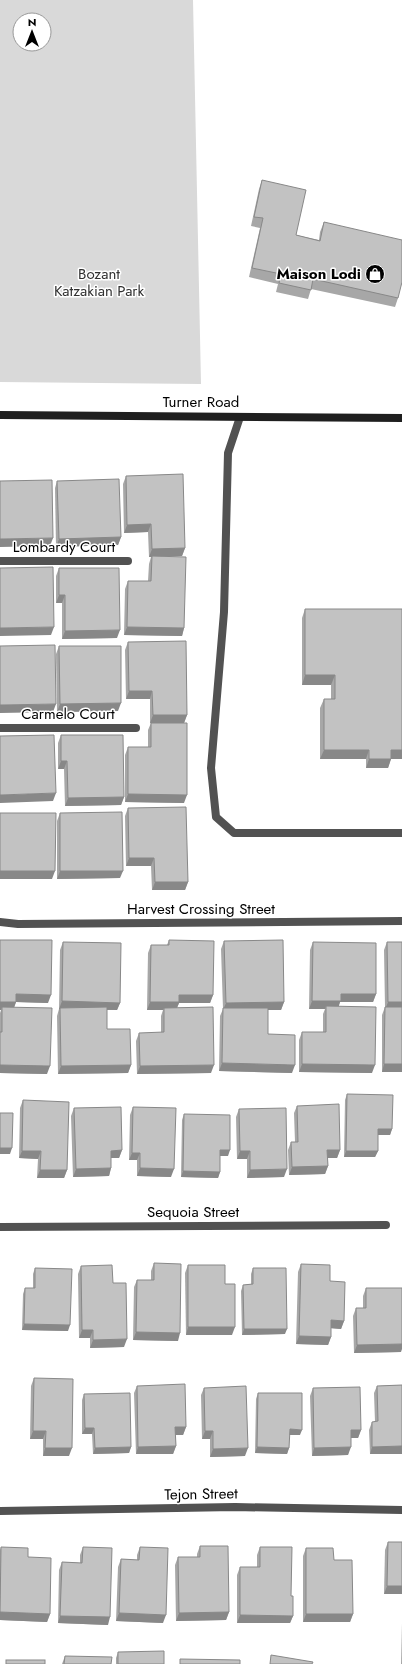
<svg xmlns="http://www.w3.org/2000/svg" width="402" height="1664" font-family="Jost,sans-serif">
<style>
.green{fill:#d9d9d9;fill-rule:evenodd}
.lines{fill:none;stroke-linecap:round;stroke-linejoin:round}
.lane{stroke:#525252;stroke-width:8}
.street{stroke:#525252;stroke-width:8}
.secondary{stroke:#1f1f1f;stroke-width:8}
.wall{fill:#a7a7a7}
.shaded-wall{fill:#888}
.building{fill:#c2c2c2;stroke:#888}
.labels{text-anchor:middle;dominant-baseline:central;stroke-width:3;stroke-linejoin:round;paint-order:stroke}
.park-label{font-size:15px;fill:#303030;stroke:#fff}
.poi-label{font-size:15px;font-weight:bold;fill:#000;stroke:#fff;text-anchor:end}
.street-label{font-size:15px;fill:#000;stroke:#fff}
</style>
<rect width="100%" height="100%" fill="#fff"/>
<!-- green -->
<path class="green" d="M0 0H193L201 384 0 382ZM20 20H44V44H20Z"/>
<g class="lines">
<!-- lane -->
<g class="lane">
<path d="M240 417 228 453 224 612 211 768 216 817 234 833H402"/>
<path d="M0 561H128"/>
<path d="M0 728H136"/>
</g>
<!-- street -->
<g class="street">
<path d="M0 922 18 924 402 921"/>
<path d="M0 1227 386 1225"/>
<path d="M0 1511 235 1507 402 1510"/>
</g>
<!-- secondary -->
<path class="secondary" d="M0 415 402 418"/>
</g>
<!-- wall -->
<g class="wall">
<path d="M262 180 296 235 319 240 320 232 324 222 398 298 395 307 311 289 308 299 276 292 278 284 249 277 260 228 251 226 259 189Z"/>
<path d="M126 476 185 548 182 556H162L184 628 182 636 124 635 125 589 128 581H148L149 564 151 557H149L148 532 124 533 123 484Z"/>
<path d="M57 481 121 537 118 545 56 547 55 488Z"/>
<path d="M59 568 117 638 62 639V603H56V576Z"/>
<path d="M305 609 402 759H391L388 768H366V759H320V708L324 699H331V685H302V618Z"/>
<path d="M128 642 187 715 184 723V803L125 802V755L128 747H148V730L151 723H150V699H126L125 650Z"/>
<path d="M59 646 118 711 57 712 56 654Z"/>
<path d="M61 735 124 797 121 805 65 806 64 769H58V743Z"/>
<path d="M128 808 188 882 185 890H152L151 866H126L125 816Z"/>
<path d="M60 813 120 878 57 879V821Z"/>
<path d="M0 940 48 1003 16 1002 14 1008 47 1074 0 1073V1013L1 1010H0Z"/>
<path d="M169 940 213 995 210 1003H179L177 1008 211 1073 137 1074 136 1041 139 1033H161V1016L163 1010H147L148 953 151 945H167Z"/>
<path d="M224 941 284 1002 281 1010H268V1034L292 1073 219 1071 220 1016 223 1009 221 949Z"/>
<path d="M63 942 120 1003 117 1010H107V1029L131 1065 128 1073 58 1074 57 1016 59 1009 60 950Z"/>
<path d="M313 942 376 994 373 1002H340L338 1007 372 1073 299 1072V1040L302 1032H323V1014L325 1009H309L310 950Z"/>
<path d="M387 942H402V1072H382V1015L385 1007 384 950Z"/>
<path d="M347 1094 392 1129 390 1135H378V1151L375 1157H344L345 1100Z"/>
<path d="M23 1100 67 1170 64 1178H37L38 1159 19 1158 20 1108Z"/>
<path d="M297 1106 340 1150 337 1158H327L328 1166 325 1174 289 1175 288 1150 291 1142H295L294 1113Z"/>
<path d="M133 1107 171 1177 137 1176V1160H129L130 1115Z"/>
<path d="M74 1108 122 1150 119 1158H111V1168L109 1176 73 1177 71 1116Z"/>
<path d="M239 1109 284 1177 247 1178V1159H237L236 1117Z"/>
<path d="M184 1114 228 1156H220V1172L218 1178 181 1177 182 1120Z"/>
<path d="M154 1263 178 1341 133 1340 134 1287 137 1280H151V1271Z"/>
<path d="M301 1264 330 1281 344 1321 341 1329 331 1328V1337L328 1345 296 1344 298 1272Z"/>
<path d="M188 1265 225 1284 232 1335H186L185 1273Z"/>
<path d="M81 1266 113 1283 124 1347 90 1348V1338H79L78 1274Z"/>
<path d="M35 1268 68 1331 22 1330 23 1294 25 1288H33V1274Z"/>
<path d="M253 1268 285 1334 242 1335 241 1291 243 1285 251 1284V1274Z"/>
<path d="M366 1288 401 1352 354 1353 353 1316 356 1308H363V1296Z"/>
<path d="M34 1378 69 1456H43V1439H30L31 1386Z"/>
<path d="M402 1385V1454H370L369 1430 372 1422H375L374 1393 377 1386Z"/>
<path d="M137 1386 186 1427 183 1435H175L176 1446 173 1454H136L134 1393Z"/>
<path d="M204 1388 245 1456 210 1457V1439H202L201 1395Z"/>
<path d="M313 1388 361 1430 358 1438H351L348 1455 312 1456 310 1396Z"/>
<path d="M258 1393 300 1435H289V1448L287 1454 255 1453 256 1399Z"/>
<path d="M84 1394 131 1447 129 1453 93 1454 92 1434H82V1400Z"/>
<path d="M388 1542H402V1594H384L385 1550Z"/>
<path d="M200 1546 229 1612 226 1620 176 1621 175 1565 178 1557H197V1554Z"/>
<path d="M1 1547 28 1557 50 1614 47 1622 0 1620V1550Z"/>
<path d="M83 1547 108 1625 58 1623 59 1570 62 1562 80 1563V1555Z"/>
<path d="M140 1547 163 1623 116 1621 118 1567 121 1559 137 1560V1555Z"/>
<path d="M260 1547 293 1616 290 1623H237V1575L240 1567H257V1555Z"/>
<path d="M306 1548 334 1560 353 1614 350 1622H303V1556Z"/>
<path d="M402 1623V1664H401Z"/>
<path d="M118 1652 164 1664H116V1658Z"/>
<path d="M65 1656 111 1664H62Z"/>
</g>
<!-- shaded-wall -->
<g class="shaded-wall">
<path d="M151 524 148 532 124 533 127 525Z"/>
<path d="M121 537 118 545 56 547 59 539Z"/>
<path d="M53 538 50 546 0 547V539Z"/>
<path d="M185 548 182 556 149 557 152 549Z"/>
<path d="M59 595H65L62 603H56Z"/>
<path d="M54 627 51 635 0 636V628Z"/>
<path d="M127 627 184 628 182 636 124 635Z"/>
<path d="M120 630 117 638 62 639 65 631Z"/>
<path d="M305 675H335L331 685H302Z"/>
<path d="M129 691H152L150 699H126Z"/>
<path d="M121 703 118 711 57 712 60 704Z"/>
<path d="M56 704 53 712 0 713V705Z"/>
<path d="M153 715H187L184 723H150Z"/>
<path d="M324 750H369L366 759H320Z"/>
<path d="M391 750H402V759H391L388 768H366L369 759Z"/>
<path d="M61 761H67L64 769H58Z"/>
<path d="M56 793 53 801 0 803V795Z"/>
<path d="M128 794 187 795 184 803 125 802Z"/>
<path d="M124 797 121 805 65 806 68 798Z"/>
<path d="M129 858H154L151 866H126Z"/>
<path d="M0 871H55L52 879H0Z"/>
<path d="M60 871H123L120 878 57 879Z"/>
<path d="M155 882H188L185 890H152Z"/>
<path d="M16 994 51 995 48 1003 16 1002 13 1010 2 1007 1 1010H0V1002Z"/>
<path d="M341 994H376L373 1002H340L338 1009 326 1006 325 1009H309L312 1001Z"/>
<path d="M179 995H213L210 1003H179L176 1010 164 1008 163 1010H147L150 1002Z"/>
<path d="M62 1001 120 1003 117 1010 59 1009Z"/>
<path d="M284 1002 281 1010H223L226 1003Z"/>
<path d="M388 1002H402V1009L385 1010Z"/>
<path d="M222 1063 295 1065 292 1073 219 1071Z"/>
<path d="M302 1064 375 1065 372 1073 299 1072Z"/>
<path d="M384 1064H402V1072H382Z"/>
<path d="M0 1065 50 1066 47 1074 0 1073Z"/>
<path d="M131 1065 128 1073 58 1074 61 1066Z"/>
<path d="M214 1065 211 1073 137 1074 140 1066Z"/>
<path d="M378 1129H392L390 1135H376Z"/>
<path d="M0 1148H12L10 1154H0Z"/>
<path d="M122 1150 119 1158H108L111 1151Z"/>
<path d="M220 1150H230L228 1156H218Z"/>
<path d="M327 1150H340L337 1158H324Z"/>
<path d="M22 1151H41L38 1159 19 1158Z"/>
<path d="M240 1151H250L247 1159H237Z"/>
<path d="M346 1151H378L375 1157H344Z"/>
<path d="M132 1153H140L137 1160H129Z"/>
<path d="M328 1166 325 1174 289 1175 292 1167Z"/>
<path d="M111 1168 109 1176 73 1177 76 1169Z"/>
<path d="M140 1168 174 1169 171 1177 137 1176Z"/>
<path d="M287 1169 284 1177 247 1178 250 1170Z"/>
<path d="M40 1170H67L64 1178H37Z"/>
<path d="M183 1171 220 1172 218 1178 181 1177Z"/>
<path d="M331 1320 344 1321 341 1329 328 1328Z"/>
<path d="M24 1324 70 1325 68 1331 22 1330Z"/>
<path d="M188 1327H235L232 1335H186Z"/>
<path d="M244 1329H287L285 1334 242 1335Z"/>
<path d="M82 1330H93L90 1338H79Z"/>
<path d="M136 1332 180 1333 178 1341 133 1340Z"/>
<path d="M299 1336 331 1337 328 1345 296 1344Z"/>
<path d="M127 1339 124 1347 90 1348 93 1340Z"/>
<path d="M402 1344V1349L401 1352 354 1353 357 1345Z"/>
<path d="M175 1427H186L183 1435H172Z"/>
<path d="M85 1428H94L92 1434H82Z"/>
<path d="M290 1429 302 1430 300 1435H287Z"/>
<path d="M351 1430H361L358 1438H348Z"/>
<path d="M33 1431H46L43 1439H30Z"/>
<path d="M205 1431H213L210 1439H202Z"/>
<path d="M176 1446 173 1454H136L138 1447Z"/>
<path d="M402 1446V1454H370L372 1447Z"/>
<path d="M131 1447 129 1453 93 1454 95 1448Z"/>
<path d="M257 1447 289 1448 287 1454 255 1453Z"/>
<path d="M351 1447 348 1455 312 1456 314 1448Z"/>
<path d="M45 1448H72L69 1456H43Z"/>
<path d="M248 1448 245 1456 210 1457 213 1449Z"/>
<path d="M387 1586H402V1594H384Z"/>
<path d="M0 1612 50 1614 47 1622 0 1620Z"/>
<path d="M229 1612 226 1620 176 1621 179 1613Z"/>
<path d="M119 1613 166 1615 163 1623 116 1621Z"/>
<path d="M306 1614H353L350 1622H303Z"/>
<path d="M240 1615 293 1616 290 1623H237Z"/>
<path d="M60 1616 110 1617 108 1625 58 1623Z"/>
</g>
<!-- building -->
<g class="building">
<path d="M262 180 306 190 296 235 320 241 324 222 402 240V282L398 298 313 279 311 290 279 283 281 274 252 268 263 218 254 217Z"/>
<path d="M183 474 185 548 152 549 151 524 127 525 126 476Z"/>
<path d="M119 479 121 537 59 539 57 481Z"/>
<path d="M52 480 53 538 0 539V481Z"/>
<path d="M152 556 186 557 184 628 127 627 128 581H151Z"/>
<path d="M53 567 54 627 0 628V568Z"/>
<path d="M59 568H119L120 630 65 631V595H59Z"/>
<path d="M305 609H402V750H391V759H369V750H324V699H335V675H305Z"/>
<path d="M186 641 187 715H153L152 691H129L128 642Z"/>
<path d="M55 645 56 704 0 705V646Z"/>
<path d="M59 646H121V703L60 704Z"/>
<path d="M151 723H187V795L128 794V747H151Z"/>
<path d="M54 735 56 793 0 795V736Z"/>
<path d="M61 735H123L124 797 68 798 67 761H61Z"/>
<path d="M186 807 188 882H155L154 858H129L128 808Z"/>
<path d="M122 812 123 871H60V813Z"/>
<path d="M0 813H56L55 871H0Z"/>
<path d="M0 940H52L51 995 16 994V1002H0Z"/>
<path d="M169 940 214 941 213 995H179V1002H150L151 945H169Z"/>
<path d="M283 940 284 1002 226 1003 224 941Z"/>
<path d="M63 942 121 943 120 1003 62 1001Z"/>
<path d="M313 942 376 943V994H341V1001H312Z"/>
<path d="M387 942H402V1002H388Z"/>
<path d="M326 1006 376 1007 375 1065 302 1064V1032H326Z"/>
<path d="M2 1007 52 1008 50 1066 0 1065V1032H2Z"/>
<path d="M107 1007V1029H130L131 1065 61 1066 60 1008Z"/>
<path d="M213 1007 214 1065 140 1066 139 1033 164 1032V1008Z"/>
<path d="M385 1007H402V1064H384Z"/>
<path d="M223 1008H268V1034L295 1035V1065L222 1063Z"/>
<path d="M347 1094 393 1095 392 1129H378V1151H346Z"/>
<path d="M23 1100 69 1102 67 1170H40L41 1151H22Z"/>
<path d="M339 1104 340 1150H327L328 1166 292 1167 291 1142H298L297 1106Z"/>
<path d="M121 1107 122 1150 111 1151V1168L76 1169 74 1108Z"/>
<path d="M133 1107 176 1108 174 1169 140 1168V1153H132Z"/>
<path d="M286 1108 287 1169 250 1170V1151H240L239 1109Z"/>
<path d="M0 1113H13L12 1148H0Z"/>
<path d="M184 1114 230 1115V1150H220V1172L183 1171Z"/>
<path d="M154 1263 181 1264 180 1333 136 1332 137 1280H154Z"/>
<path d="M301 1264 330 1265V1281L345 1282 344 1321 331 1320V1337L299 1336Z"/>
<path d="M112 1265 113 1283H126L127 1339 93 1340V1330H82L81 1266Z"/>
<path d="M188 1265H225V1284H235V1327H188Z"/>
<path d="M35 1268 72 1269 70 1325 24 1324 25 1288H35Z"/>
<path d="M253 1268H286L287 1329H244L243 1285 253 1284Z"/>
<path d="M366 1288H402V1344L357 1345 356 1308H366Z"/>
<path d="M34 1378 73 1379 72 1448H45L46 1431H33Z"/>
<path d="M185 1384 186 1427H175L176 1446 138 1447 137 1386Z"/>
<path d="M402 1385V1446L372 1447V1422L378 1421 377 1386Z"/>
<path d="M246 1386 248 1448 213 1449V1431H205L204 1388Z"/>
<path d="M360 1387 361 1430H351V1447L314 1448 313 1388Z"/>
<path d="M130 1393 131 1447 95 1448 94 1428H85L84 1394Z"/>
<path d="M258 1393H302V1430L290 1429 289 1448 257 1447Z"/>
<path d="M388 1542H402V1586H387Z"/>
<path d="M200 1546H228L229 1612 179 1613 178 1557H200Z"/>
<path d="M1 1547 28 1548V1557L51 1558 50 1614 0 1612Z"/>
<path d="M83 1547 112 1548 110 1617 60 1616 62 1562 82 1563Z"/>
<path d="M140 1547 168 1548 166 1615 119 1613 121 1559 139 1560Z"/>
<path d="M260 1547H292L291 1596H293V1616L240 1615V1567H260Z"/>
<path d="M306 1548H333L334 1560H352L353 1614H306Z"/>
<path d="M164 1651V1664H118V1652Z"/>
<path d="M271 1655 313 1662 312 1664H270Z"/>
<path d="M65 1656 112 1657 111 1664H64Z"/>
<path d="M180 1659 240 1660V1664H180Z"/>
<rect x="6" y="1660" width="39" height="4"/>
</g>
<!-- icons -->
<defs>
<g id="shop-disc" transform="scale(1)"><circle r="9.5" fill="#000" stroke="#fff"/><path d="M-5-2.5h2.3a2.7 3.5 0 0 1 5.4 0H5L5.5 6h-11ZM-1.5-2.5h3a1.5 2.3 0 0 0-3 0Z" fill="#fff"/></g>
</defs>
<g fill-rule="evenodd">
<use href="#shop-disc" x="375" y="274"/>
</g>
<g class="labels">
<!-- park labels -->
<g class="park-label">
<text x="99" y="274">Bozant<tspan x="99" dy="17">Katzakian Park</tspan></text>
</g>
<!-- poi labels -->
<g class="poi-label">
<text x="361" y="274">Maison Lodi</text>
</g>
<!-- street labels -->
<g class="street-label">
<text x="201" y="402">Turner Road</text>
<text x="64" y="547">Lombardy Court</text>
<text x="68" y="714">Carmelo Court</text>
<text x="201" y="909">Harvest Crossing Street</text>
<text x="193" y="1212">Sequoia Street</text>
<text transform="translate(201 1494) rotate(-1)">Tejon Street</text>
</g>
</g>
<!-- north arrow -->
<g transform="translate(32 32)"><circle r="19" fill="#ffffff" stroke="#999999"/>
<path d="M0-3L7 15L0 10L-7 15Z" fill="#000000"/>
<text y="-6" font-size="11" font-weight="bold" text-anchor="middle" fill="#000000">N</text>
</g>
</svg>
